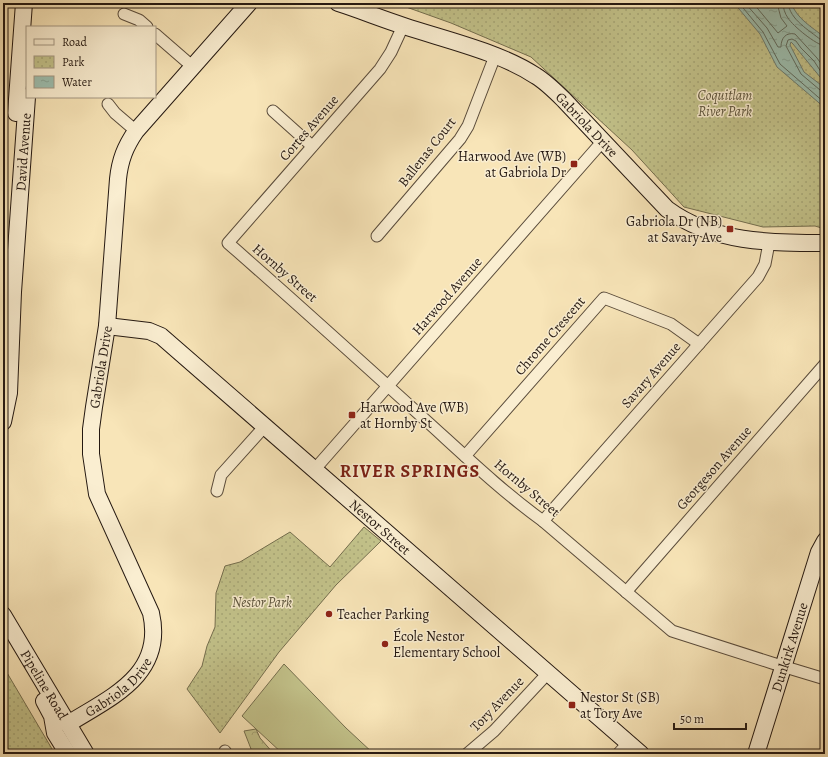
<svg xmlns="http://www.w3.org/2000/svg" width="828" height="757" font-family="Alegreya,serif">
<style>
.grass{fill:#c3c38b;stroke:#746e4e}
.forest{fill:url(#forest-crowns);stroke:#746e4e}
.park{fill:url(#park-dots);stroke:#746e4e}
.water{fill:url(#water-ripples);stroke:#6d7c70}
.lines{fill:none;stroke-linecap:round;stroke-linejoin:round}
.shore{stroke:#606c60;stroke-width:1}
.street-casing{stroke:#594b3b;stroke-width:13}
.secondary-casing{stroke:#241811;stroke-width:18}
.street{stroke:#faeed1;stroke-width:11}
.secondary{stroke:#faeed1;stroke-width:16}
.poi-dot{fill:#8f2418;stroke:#faeed1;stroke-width:1.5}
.labels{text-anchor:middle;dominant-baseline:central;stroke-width:3;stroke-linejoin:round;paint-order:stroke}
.park-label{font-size:14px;font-style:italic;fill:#5c543c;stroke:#faeed1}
.street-label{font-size:14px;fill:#241811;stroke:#faeed1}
.poi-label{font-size:14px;fill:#241811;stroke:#faeed1;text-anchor:start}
.district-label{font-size:18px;font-weight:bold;letter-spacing:1px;fill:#7a1f14;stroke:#faeed1}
</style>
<defs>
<pattern id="forest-crowns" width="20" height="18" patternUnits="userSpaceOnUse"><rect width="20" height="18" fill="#c3c38b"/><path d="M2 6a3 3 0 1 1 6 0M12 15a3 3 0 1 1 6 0" fill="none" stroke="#a7a777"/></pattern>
<pattern id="park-dots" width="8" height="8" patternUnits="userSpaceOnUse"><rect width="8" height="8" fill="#c3c38b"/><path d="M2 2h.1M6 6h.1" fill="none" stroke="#a7a777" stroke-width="1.8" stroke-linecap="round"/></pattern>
<pattern id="water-ripples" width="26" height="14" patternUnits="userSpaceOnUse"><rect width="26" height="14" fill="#9dbfb0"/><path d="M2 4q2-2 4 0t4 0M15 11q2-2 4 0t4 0" fill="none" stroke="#87a396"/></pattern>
</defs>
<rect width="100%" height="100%" fill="#f8e5b8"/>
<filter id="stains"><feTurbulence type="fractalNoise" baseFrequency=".005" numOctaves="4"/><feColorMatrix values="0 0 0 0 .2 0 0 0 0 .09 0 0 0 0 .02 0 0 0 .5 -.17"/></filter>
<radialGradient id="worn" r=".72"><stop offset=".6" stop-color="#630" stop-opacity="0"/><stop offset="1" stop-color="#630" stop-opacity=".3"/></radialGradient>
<!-- grass -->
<path class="grass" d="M284 664 346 728 374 754H283L242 716Z"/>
<!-- forest -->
<path class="forest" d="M256 729 260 738 274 754H253L244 731Z"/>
<!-- park -->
<g class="park">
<path d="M395 3H825V229L815 226 763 227 684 207 632 150 531 57 451 23Z"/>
<path d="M364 527 381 541 336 585 279 652 220 733 187 689 202 666 207 646 215 627 216 593 225 566 240 562 290 532 330 567Z"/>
<path d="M3 666 55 754H3Z"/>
</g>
<!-- water -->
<path class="water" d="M734 3H791C798 20 811 26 824 37L825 83 793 44 791 42 790 45 804 72 825 88V108L777 67 760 34Z"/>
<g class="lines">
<!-- shore -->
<g class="shore">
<path d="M739 3 763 32 780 64 825 103"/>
<path d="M745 3 767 28 778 47H781C781 38 786 32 795 34L817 58 825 69"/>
<path d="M753 3 778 33 787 26 781 18 777 3"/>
<path d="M783 3C783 8 785 14 788 18 793 26 816 45 825 46"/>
<path d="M788 3C790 20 809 30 821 40L825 41"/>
<path d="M825 78 814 61 801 48 796 41 792 39 788 40 786 46 801 74 820 90 825 91"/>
</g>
<!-- street casing -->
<g class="street-casing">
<g id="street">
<path d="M124 14 139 20 147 27"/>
<path d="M403 26 391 52 380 69 228 243C293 300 357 358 421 416 461 452 500 490 543 521L672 631 772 663 825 679"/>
<path d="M155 34 193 67"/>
<path d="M108 104 115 113 136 131"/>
<path d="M273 111 312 146"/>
<path d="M377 236 460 139 468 126 495 56"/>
<path d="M465 456 604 298 671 324 699 344"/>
<path d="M315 469 602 142"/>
<path d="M217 491 221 475 265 426"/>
<path d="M543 521 758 277 765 264 769 243"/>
<path d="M626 592 825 364"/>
<path d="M225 751 227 754"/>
<path d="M467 754 494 731 548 673"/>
<path d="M618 754 628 743"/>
</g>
</g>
<!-- secondary casing -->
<g class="secondary-casing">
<g id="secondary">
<path id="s1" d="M338 3C360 10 382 19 404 26 446 40 500 52 536 76 546 82 555 91 564 100L667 209C713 243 770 243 825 243"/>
<path d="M16 113 24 3"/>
<path id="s2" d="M107 326 149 331 161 336 641 754"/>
<path id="s3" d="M3 422 9 393 13 292 27 97"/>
<path id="s4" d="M3 615 86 754"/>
<path d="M44 701 52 716 55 733 68 754"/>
<path id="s5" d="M68 724C111 697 165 675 151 613L97 494 91 454V429L94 407 107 326 118 179C120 160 125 147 136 131L249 3"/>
<path id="s6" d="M756 754 819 552 825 541"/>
</g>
</g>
<!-- street -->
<use href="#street" class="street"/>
<!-- secondary -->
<use href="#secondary" class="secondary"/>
</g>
<!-- markers -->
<g class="poi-dot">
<rect x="570" y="160" width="8" height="8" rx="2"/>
<rect x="726" y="225" width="8" height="8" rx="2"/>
<rect x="348" y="411" width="8" height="8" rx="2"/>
<circle cx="329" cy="614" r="4"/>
<circle cx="385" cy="644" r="4"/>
<rect x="568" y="701" width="8" height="8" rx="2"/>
</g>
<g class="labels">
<!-- park labels -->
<g class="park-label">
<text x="725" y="95">Coquitlam<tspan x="725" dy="16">River Park</tspan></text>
<text x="262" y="602">Nestor Park</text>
</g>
<!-- street labels -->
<g class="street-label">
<text stroke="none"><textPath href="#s1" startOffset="282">Gabriola Drive</textPath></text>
<text transform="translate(309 128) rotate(-49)">Cortes Avenue</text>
<text stroke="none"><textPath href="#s3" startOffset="271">David Avenue</textPath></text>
<text transform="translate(427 152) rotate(-52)">Ballenas Court</text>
<text transform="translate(285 273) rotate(41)">Hornby Street</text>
<text transform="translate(447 296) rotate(-49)">Harwood Avenue</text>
<text transform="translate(550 336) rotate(-49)">Chrome Crescent</text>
<text stroke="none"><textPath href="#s5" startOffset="410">Gabriola Drive</textPath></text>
<text transform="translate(651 375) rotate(-49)">Savary Avenue</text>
<text transform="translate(714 468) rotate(-49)">Georgeson Avenue</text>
<text transform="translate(527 488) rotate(40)">Hornby Street</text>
<text stroke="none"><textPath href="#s2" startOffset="346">Nestor Street</textPath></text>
<text stroke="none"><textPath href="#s6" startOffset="112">Dunkirk Avenue</textPath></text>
<text stroke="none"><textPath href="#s4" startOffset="81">Pipeline Road</textPath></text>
<text stroke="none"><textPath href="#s5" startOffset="63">Gabriola Drive</textPath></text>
<text transform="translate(497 704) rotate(-46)">Tory Avenue</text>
</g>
<!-- poi labels -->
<g class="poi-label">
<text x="566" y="156" text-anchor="end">Harwood Ave (WB)<tspan x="566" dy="16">at Gabriola Dr</tspan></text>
<text x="722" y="221" text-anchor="end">Gabriola Dr (NB)<tspan x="722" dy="16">at Savary Ave</tspan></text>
<text x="360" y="407">Harwood Ave (WB)<tspan x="360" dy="16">at Hornby St</tspan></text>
<text x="337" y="614">Teacher Parking</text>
<text x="393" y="636">École Nestor<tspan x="393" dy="16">Elementary School</tspan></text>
<text x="580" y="697">Nestor St (SB)<tspan x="580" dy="16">at Tory Ave</tspan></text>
</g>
<!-- district labels -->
<g class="district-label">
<text x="410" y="471">RIVER SPRINGS</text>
</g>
</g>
<!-- margin -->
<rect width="828" height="757" fill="none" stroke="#f8e5b8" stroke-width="16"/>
<rect x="4" y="4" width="820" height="749" fill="none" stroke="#241811" stroke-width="2"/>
<rect x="8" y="8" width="812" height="741" fill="none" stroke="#241811"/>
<!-- legend -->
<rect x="26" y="26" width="130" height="72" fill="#faeed1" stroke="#a49884"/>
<rect x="34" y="39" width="20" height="6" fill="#faeed1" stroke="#a49884"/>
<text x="62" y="46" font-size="12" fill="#241811">Road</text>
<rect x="34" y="56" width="20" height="12" fill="url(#park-dots)" stroke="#a49884"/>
<text x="62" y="66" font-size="12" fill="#241811">Park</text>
<rect x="34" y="76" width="20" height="12" fill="url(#water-ripples)" stroke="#a49884"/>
<text x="62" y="86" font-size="12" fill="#241811">Water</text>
<!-- scale -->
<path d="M674 723v6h72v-6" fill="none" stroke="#241811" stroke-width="2"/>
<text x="680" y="723" font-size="12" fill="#241811" stroke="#faeed1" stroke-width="3" paint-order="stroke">50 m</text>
<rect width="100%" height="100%" filter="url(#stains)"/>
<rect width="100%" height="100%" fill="url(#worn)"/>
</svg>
